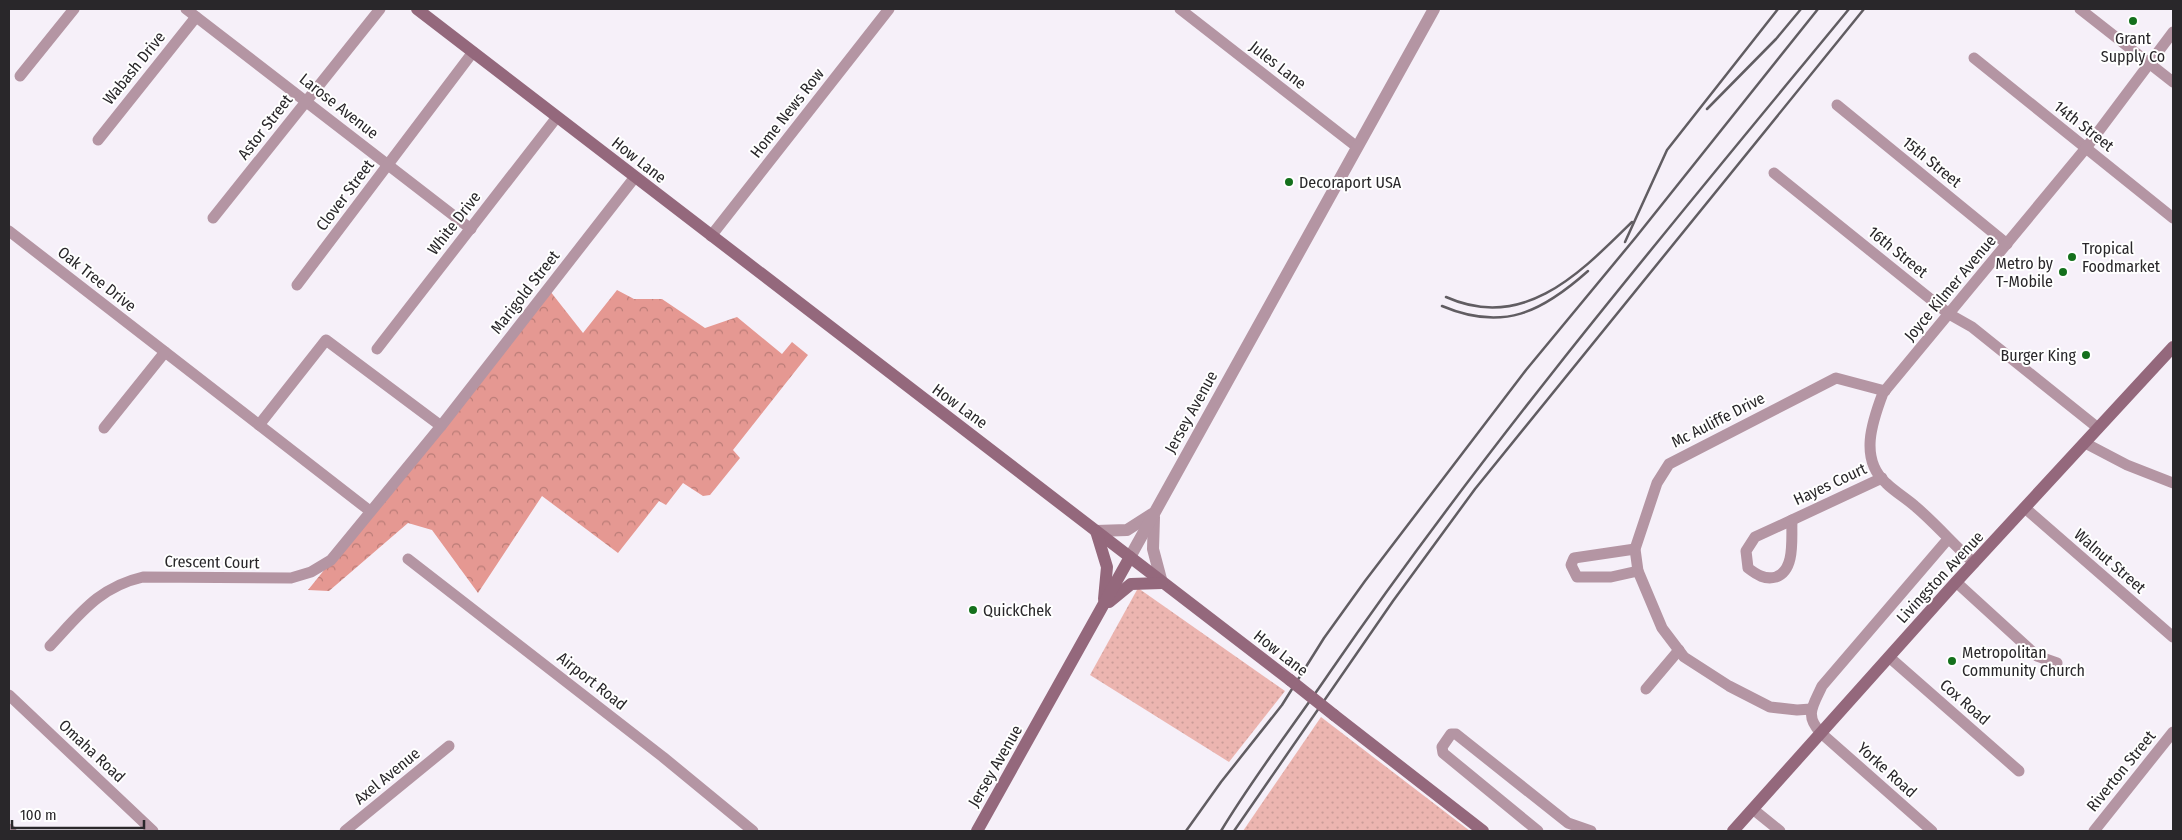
<svg xmlns="http://www.w3.org/2000/svg" width="2182" height="840" font-family="'Fira Sans Condensed',sans-serif">
<style>
.grass{fill:url(#grass-dots)}
.forest{fill:url(#forest-crowns)}
.lines{fill:none;stroke-linecap:round;stroke-linejoin:round}
.minor{stroke:#b495a3;stroke-width:11}
.tertiary{stroke:#b495a3;stroke-width:12}
.secondary{stroke:#94687c;stroke-width:12}
.rail{stroke:#615d62;stroke-width:2.5}
.secondary-bridge{stroke:#94687c;stroke-width:12}
.poi-dot{fill:#14701c;stroke:#fff;stroke-width:2}
.labels{text-anchor:middle;dominant-baseline:central;stroke-width:4;stroke-linejoin:round;paint-order:stroke}
.poi-label{font-size:16px;fill:#29272a;stroke:#fff;text-anchor:start}
.street-label{font-size:16px;fill:#29272a;stroke:#fff}
</style>
<defs>
<pattern id="grass-dots" width="8" height="8" patternUnits="userSpaceOnUse" patternTransform="scale(1.25)"><rect width="8" height="8" fill="#ecb5b0"/><path d="M2 2h.1M6 6h.1" fill="none" stroke="#ca9c98" stroke-width="1.8" stroke-linecap="round"/></pattern>
<pattern id="forest-crowns" width="20" height="18" patternUnits="userSpaceOnUse" patternTransform="scale(1.25)"><rect width="20" height="18" fill="#e59892"/><path d="M2 6a3 3 0 1 1 6 0M12 15a3 3 0 1 1 6 0" fill="none" stroke="#ba7c77"/></pattern>
</defs>
<rect width="100%" height="100%" fill="#f6f0f9"/>
<!-- grass -->
<g class="grass">
<path d="M1138 588 1285 691 1229 762 1090 675Z"/>
<path d="M1321 717 1470 831H1243Z"/>
</g>
<!-- forest -->
<path class="forest" d="M617 290 634 299H662L705 328 737 317 782 354 792 342 808 355 733 450 740 458 710 495 703 496 683 483 666 505 659 501 618 553 542 496 478 593 432 530 408 523 329 591 308 590 550 291 583 333Z"/>
<g class="lines">
<!-- minor -->
<g class="minor">
<path d="M186 9 471 229"/>
<path d="M1180 9 1357 147"/>
<path d="M2080 9 2173 82"/>
<path d="M1974 58 2173 218"/>
<path d="M20 76 74 9"/>
<path d="M1837 105 2007 244"/>
<path d="M98 140 196 17"/>
<path d="M1774 173 1949 314 1972 327 2098 428"/>
<path d="M213 218 380 9"/>
<path d="M9 231 370 511"/>
<path d="M711 236 889 9"/>
<path d="M297 285 473 52"/>
<path d="M377 349 557 117"/>
<path d="M259 425 326 340 441 426"/>
<path d="M104 428 165 352"/>
<path d="M2085 443 2127 465 2173 483"/>
<path d="M2025 508 2173 637"/>
<path d="M1792 520C1791 537 1796 570 1776 577 1765 580 1757 575 1748 568L1746 551 1755 537Z"/>
<path d="M1792 520 1882 478"/>
<path d="M1635 549 1574 558 1571 565 1577 577H1611L1638 571"/>
<path d="M408 559 663 757 753 831"/>
<path d="M1974 563C1954 545 1936 524 1916 507 1906 498 1895 492 1886 483 1859 459 1872 422 1883 393L2086 148 2173 32"/>
<path d="M1956 582 2037 656 2057 663"/>
<path d="M50 646C80 614 99 587 143 577L291 578 311 572 331 560 441 426 635 177"/>
<path d="M1889 657 2019 771"/>
<path d="M1646 689 1679 650"/>
<path d="M9 695 153 831"/>
<path d="M1811 709 1797 710 1770 707 1729 686 1684 657 1662 628 1638 571 1635 549 1657 483 1669 464 1836 378 1885 391"/>
<path d="M1754 810 1780 831"/>
<path d="M9 829 11 831"/>
<path d="M345 831 449 746"/>
<path d="M1538 831 1443 753 1442 747 1451 734H1456L1568 823 1591 831"/>
<path d="M1932 831 1821 733C1804 715 1813 706 1822 686L1948 539"/>
<path d="M2094 831 2173 732"/>
</g>
<!-- tertiary -->
<g class="tertiary">
<path d="M1154 517 1153 549 1162 583"/>
<path d="M1096 531 1127 530 1152 514"/>
<path d="M1130 557 1434 9"/>
</g>
<!-- secondary -->
<g class="secondary">
<path d="M417 9 1290 680"/>
<path d="M1096 531 1107 567 1104 599"/>
<path d="M1109 602 1131 584 1162 583"/>
<path d="M1334 715 1483 831"/>
<path d="M977 831 1130 557"/>
<path d="M1733 831 1956 582 2173 347"/>
</g>
<!-- rail -->
<g class="rail">
<path d="M1707 109 1776 39 1801 9"/>
<path d="M1625 242 1667 150 1778 9"/>
<path d="M1446 297C1524 332 1580 273 1632 222"/>
<path d="M1442 306C1503 332 1542 312 1588 271"/>
<path d="M1186 831 1221 782 1282 705 1324 638 1365 581 1526 370 1636 237 1818 9"/>
<path d="M1221 831C1254 776 1294 725 1330 672 1489 441 1671 225 1849 9"/>
<path d="M1234 831 1393 601 1475 489 1864 9"/>
</g>
<!-- secondary-bridge -->
<path class="secondary-bridge" d="M1290 680 1334 715"/>
</g>
<!-- markers -->
<g class="poi-dot">
<circle cx="2133" cy="21" r="5"/>
<circle cx="1289" cy="182" r="5"/>
<circle cx="2072" cy="257" r="5"/>
<circle cx="2063" cy="272" r="5"/>
<circle cx="2086" cy="355" r="5"/>
<circle cx="973" cy="610" r="5"/>
<circle cx="1952" cy="661" r="5"/>
</g>
<g class="labels">
<!-- poi labels -->
<g class="poi-label">
<text x="2133" y="38" text-anchor="middle">Grant<tspan x="2133" dy="18">Supply Co</tspan></text>
<text x="1299" y="182">Decoraport USA</text>
<text x="2082" y="248">Tropical<tspan x="2082" dy="18">Foodmarket</tspan></text>
<text x="2053" y="263" text-anchor="end">Metro by<tspan x="2053" dy="18">T-Mobile</tspan></text>
<text x="2076" y="355" text-anchor="end">Burger King</text>
<text x="983" y="610">QuickChek</text>
<text x="1962" y="652">Metropolitan<tspan x="1962" dy="18">Community Church</tspan></text>
</g>
<!-- street labels -->
<g class="street-label">
<text transform="translate(1278 65) rotate(38)">Jules Lane</text>
<text transform="translate(134 68) rotate(-51)">Wabash Drive</text>
<text transform="translate(339 106) rotate(38)">Larose Avenue</text>
<text transform="translate(787 113) rotate(-52)">Home News Row</text>
<text transform="translate(2084 126) rotate(38)">14th Street</text>
<text transform="translate(265 127) rotate(-52)">Astor Street</text>
<text transform="translate(639 160) rotate(38)">How Lane</text>
<text transform="translate(1932 162) rotate(39)">15th Street</text>
<text transform="translate(345 195) rotate(-53)">Clover Street</text>
<text transform="translate(454 223) rotate(-52)">White Drive</text>
<text transform="translate(1898 252) rotate(39)">16th Street</text>
<text transform="translate(97 279) rotate(38)">Oak Tree Drive</text>
<text transform="translate(1950 288) rotate(-50)">Joyce Kilmer Avenue</text>
<text transform="translate(525 292) rotate(-52)">Marigold Street</text>
<text transform="translate(960 406) rotate(36)">How Lane</text>
<text transform="translate(1191 412) rotate(-61)">Jersey Avenue</text>
<text transform="translate(1718 420) rotate(-27)">Mc Auliffe Drive</text>
<text transform="translate(1830 484) rotate(-25)">Hayes Court</text>
<text transform="translate(2110 561) rotate(41)">Walnut Street</text>
<text transform="translate(212 562) rotate(1)">Crescent Court</text>
<text transform="translate(1940 577) rotate(-47)">Livingston Avenue</text>
<text transform="translate(1281 653) rotate(38)">How Lane</text>
<text transform="translate(592 681) rotate(38)">Airport Road</text>
<text transform="translate(1965 702) rotate(41)">Cox Road</text>
<text transform="translate(92 751) rotate(43)">Omaha Road</text>
<text transform="translate(995 766) rotate(-60)">Jersey Avenue</text>
<text transform="translate(1887 770) rotate(42)">Yorke Road</text>
<text transform="translate(2121 771) rotate(-51)">Riverton Street</text>
<text transform="translate(387 776) rotate(-39)">Axel Avenue</text>
</g>
</g>
<!-- border -->
<rect width="2182" height="840" fill="none" stroke="#29272a" stroke-width="20"/>
<!-- scale -->
<path d="M12 820v8h132v-8" fill="none" stroke="#29272a" stroke-width="2.5"/>
<text x="20" y="820" font-size="15" fill="#29272a" stroke="#ffffff" stroke-width="4" paint-order="stroke">100 m</text>
</svg>
